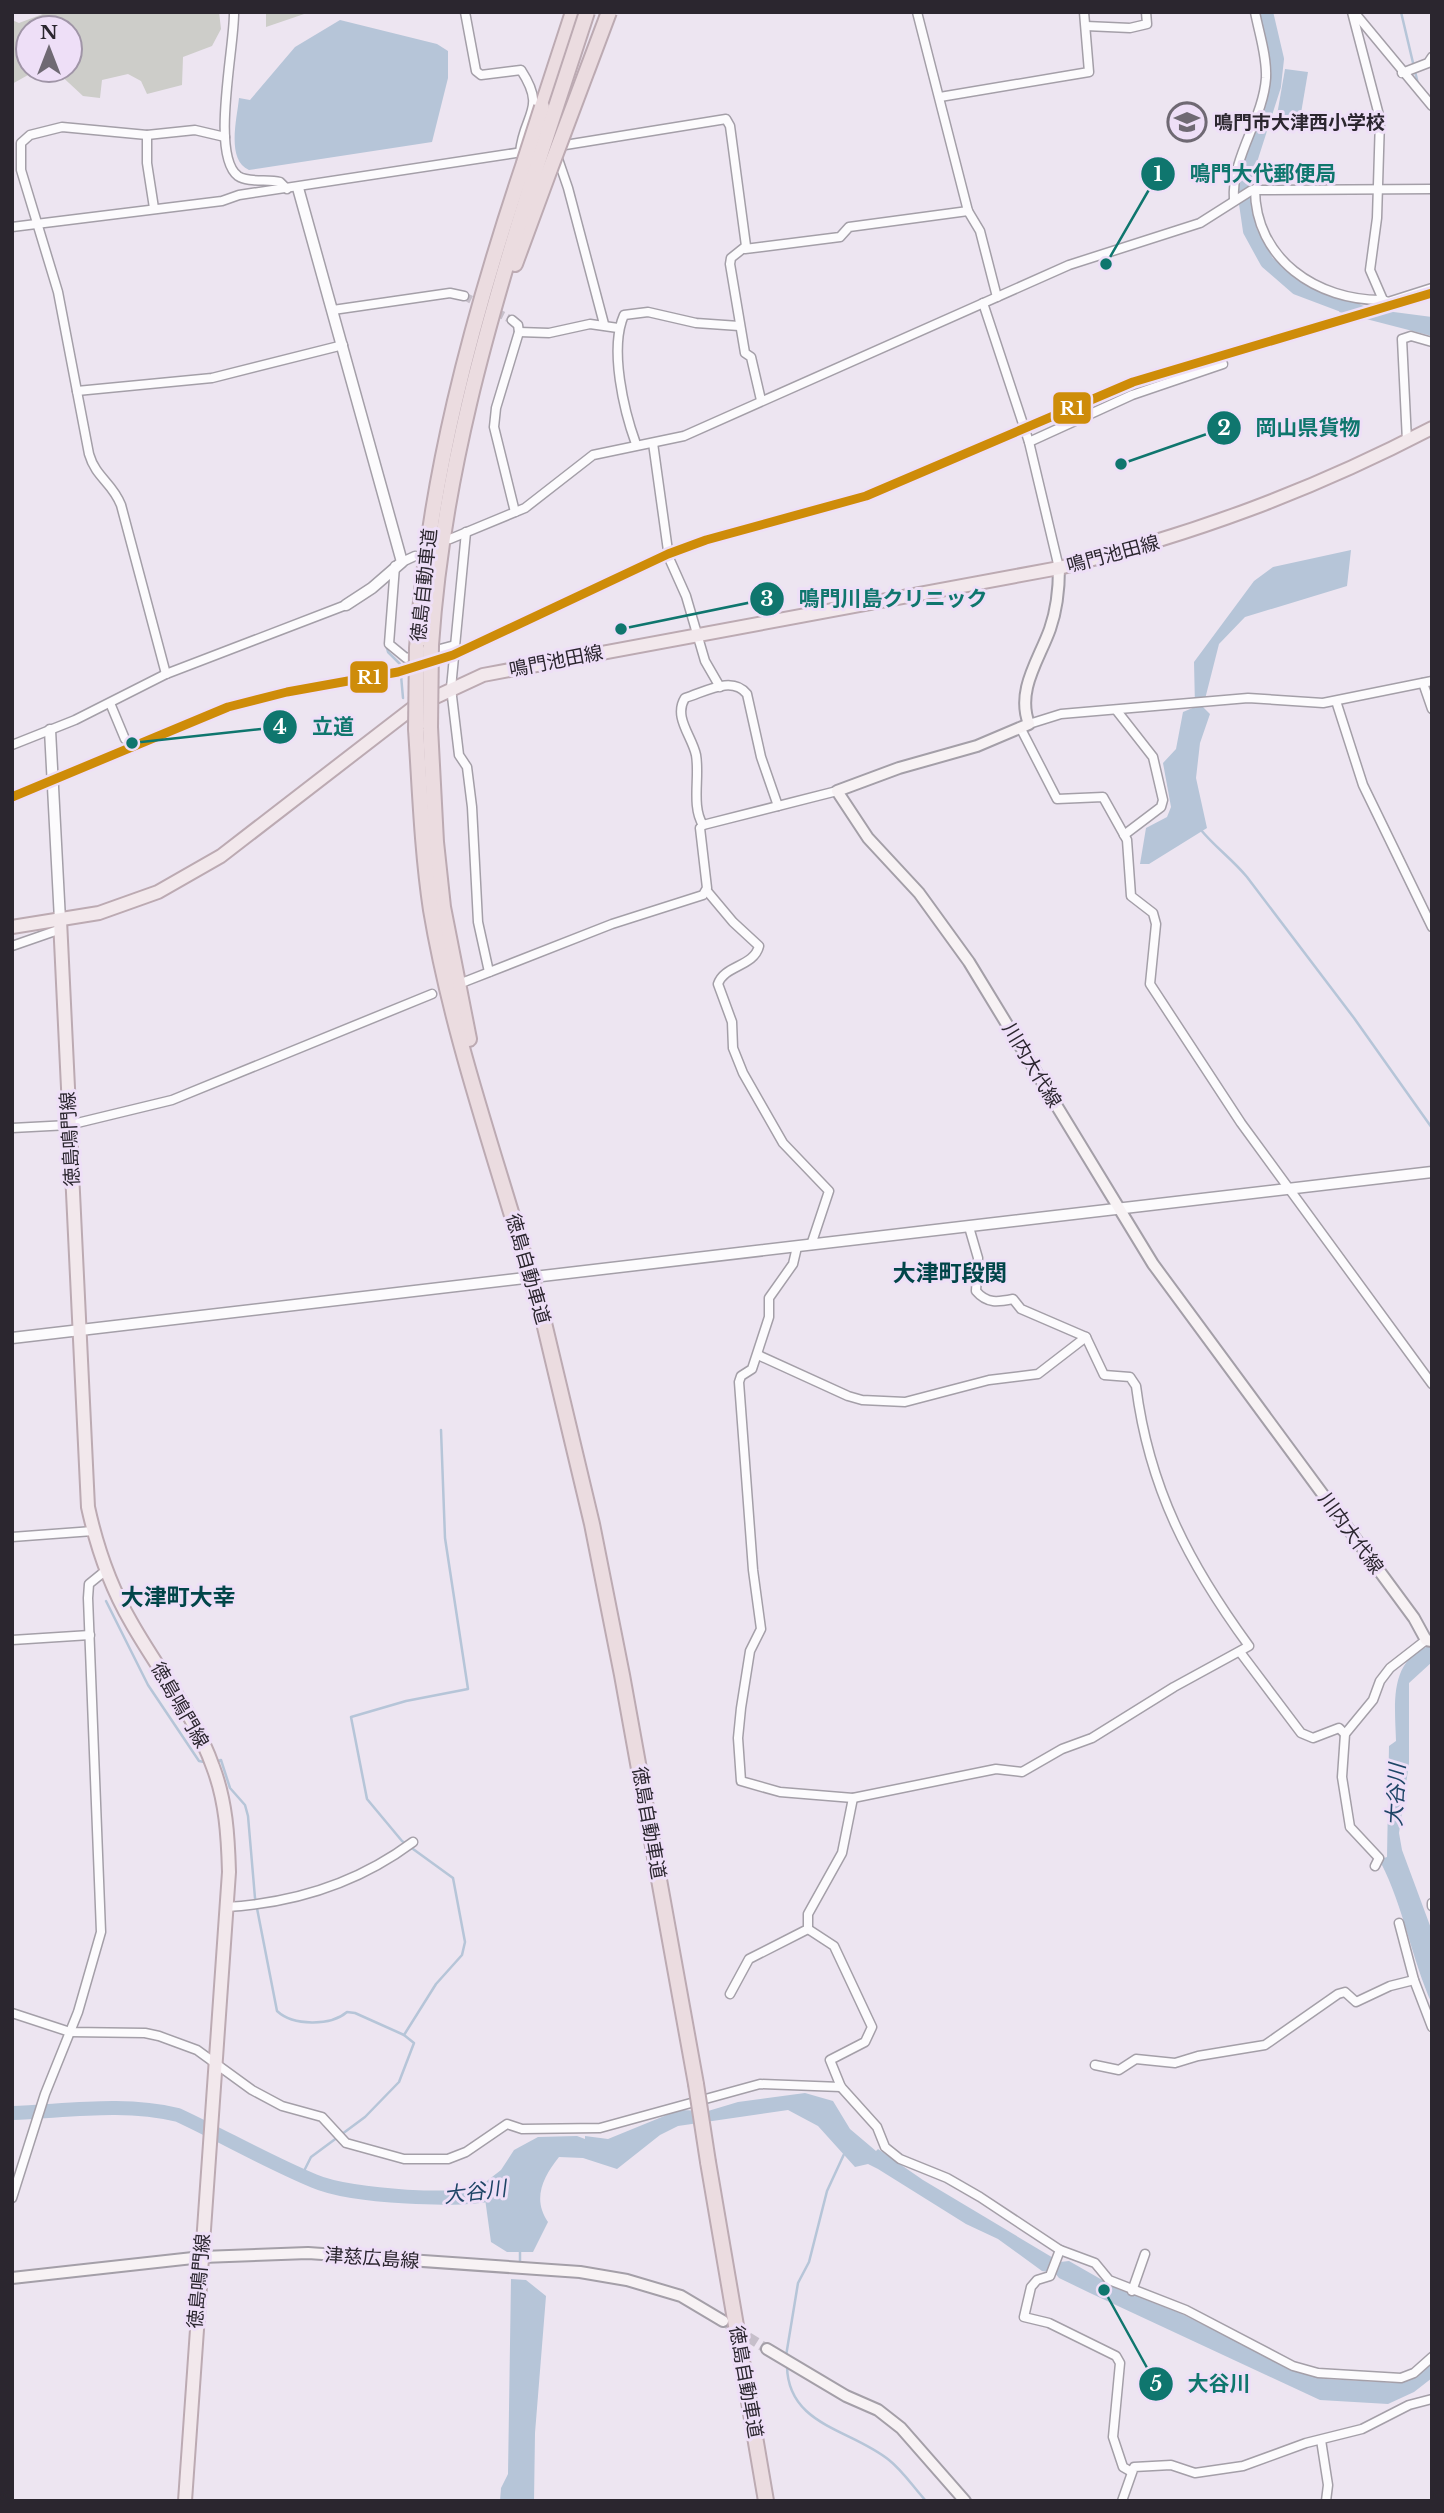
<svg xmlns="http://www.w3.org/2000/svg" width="1444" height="2513" font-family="'Libre Baskerville','Noto Sans JP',serif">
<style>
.green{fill:#cdcdc9}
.water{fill:#b6c5d8}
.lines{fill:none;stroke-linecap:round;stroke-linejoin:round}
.stream{stroke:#b6c5d8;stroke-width:2.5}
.river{stroke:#b6c5d8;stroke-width:14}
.minor-tunnel{stroke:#c6bfca;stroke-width:8;stroke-dasharray:8 4;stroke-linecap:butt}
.secondary-tunnel{stroke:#c6bfca;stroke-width:10;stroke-dasharray:10 5;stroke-linecap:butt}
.minor-casing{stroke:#a49fa8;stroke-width:11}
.tertiary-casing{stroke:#a49fa8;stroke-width:13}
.secondary-casing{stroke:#a49fa8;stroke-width:14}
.primary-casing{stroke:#bcaab2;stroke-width:16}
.motorway-casing{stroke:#bcaab2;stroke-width:18}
.minor{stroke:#fcfbfd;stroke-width:8}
.tertiary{stroke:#fcfbfd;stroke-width:10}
.secondary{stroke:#f7f2f4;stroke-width:10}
.primary{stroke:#f2e8ec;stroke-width:12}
.motorway{stroke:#ebdce0;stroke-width:14}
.motorway-bridge-casing{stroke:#bcaab2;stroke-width:18;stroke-linecap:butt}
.motorway-bridge{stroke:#ebdce0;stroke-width:14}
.rail-1-casing{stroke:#eedff7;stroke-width:14}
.rail-1{stroke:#ce8c09;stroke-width:9}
.labels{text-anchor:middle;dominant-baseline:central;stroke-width:6;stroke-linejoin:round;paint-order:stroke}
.poi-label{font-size:19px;font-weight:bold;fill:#2b262f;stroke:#eedff7;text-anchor:start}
.street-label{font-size:19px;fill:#2b262f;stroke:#eedff7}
.water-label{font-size:21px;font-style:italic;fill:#1e4566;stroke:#eedff7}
.quarter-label{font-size:23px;font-weight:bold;fill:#014549;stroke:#eedff7}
.leader{fill:none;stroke:#0f766e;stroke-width:2.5}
.callout-dot{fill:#0f766e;stroke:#eedff7;stroke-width:2.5}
.mark-label{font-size:21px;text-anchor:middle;font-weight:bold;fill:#fff}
.callout-label{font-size:21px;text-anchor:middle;font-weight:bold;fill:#0f766e;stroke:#eedff7;stroke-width:6;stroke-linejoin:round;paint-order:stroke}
.line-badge{stroke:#eedff7;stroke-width:2.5}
.badge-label{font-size:19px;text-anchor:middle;font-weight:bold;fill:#fff}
</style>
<rect width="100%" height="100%" fill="#ede5f1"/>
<!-- green -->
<g class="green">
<path d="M48 12H219L221 29 212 46 183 57 182 85 147 94 141 81 128 74 102 80 100 98 83 96 55 70H70V28H28V70H37L12 84V20L19 23Z"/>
<path d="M266 12H310L266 27Z"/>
</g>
<!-- water -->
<g class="water">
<path d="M340 20 437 44 448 51V78L432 142 249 170C226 160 237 119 239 98L250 100 295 47Z"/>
<path d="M1285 69 1308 72 1300 119 1277 115Z"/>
<path d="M1343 301 1386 311 1432 317V336L1339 312Z"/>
<path d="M1351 550 1347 586 1245 617 1219 644 1203 707 1210 714 1200 743 1196 778 1207 828 1149 864H1140L1146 828 1167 817 1171 807 1163 763 1176 749 1183 712 1195 707 1194 662 1254 581 1273 567Z"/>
<path d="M1432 1645V1662L1409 1683V1763L1399 1833 1402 1850 1432 1931V2004C1411 1957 1404 1908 1381 1863V1859L1387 1857 1389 1746 1396 1741C1395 1704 1388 1659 1432 1645Z"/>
<path d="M805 2093 833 2101 850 2129 876 2151 878 2149 923 2180 1060 2262 1069 2261 1118 2289 1180 2313 1295 2371 1326 2379 1400 2383 1420 2374 1432 2363V2378L1414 2392 1388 2404 1320 2400 1090 2293 1059 2278 1055 2273 1042 2271 998 2239 966 2224 878 2169 868 2164 855 2167 818 2126 788 2110 678 2126 660 2135 617 2169 583 2158 559 2157C543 2177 532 2199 548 2222L533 2252H507L491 2242 483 2184 501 2170 514 2150 538 2137 577 2136 585 2139V2136L608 2139 679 2110 708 2111 738 2102Z"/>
<path d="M511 2279 526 2280 546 2296 535 2433 534 2501H500L501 2488 508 2474Z"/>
</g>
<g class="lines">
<!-- stream -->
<g class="stream">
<path d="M1401 12 1418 84"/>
<path d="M386 644 388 652 400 664 403 698"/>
<path d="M1201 830C1215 847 1232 859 1247 877L1354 1018 1432 1128"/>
<path d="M106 1601 148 1685 199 1761 204 1762"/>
<path d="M218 1761 221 1760 230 1788 245 1805 248 1816 255 1898 277 2011C293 2026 331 2026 347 2012L355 2013 404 2035 414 2043 399 2082 365 2117 311 2157 302 2175"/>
<path d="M404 2035 436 1984 462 1955 465 1942 453 1878 402 1841 367 1799 351 1717 406 1701 468 1689 445 1538 441 1430"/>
<path d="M520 2264V2250"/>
<path d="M786 2356 798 2283 809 2262 827 2191 845 2152"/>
<path d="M787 2366C788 2426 851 2429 889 2460 903 2471 914 2488 926 2501"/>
</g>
<!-- river -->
<g class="river">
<path d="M1266 12 1277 59 1274 86 1243 183 1250 231 1267 262 1297 288 1358 311"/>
<path d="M12 2113C68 2111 123 2102 178 2115 223 2136 268 2162 314 2181 351 2197 462 2203 501 2192"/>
</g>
<!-- minor-tunnel -->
<path class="minor-tunnel" d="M464 296 512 320"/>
<!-- secondary-tunnel -->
<path class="secondary-tunnel" d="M723 2321 767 2349"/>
<!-- minor casing -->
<g class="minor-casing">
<g id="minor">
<path d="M234 12C235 45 210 155 238 176 248 183 268 179 280 182L287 189"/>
<path d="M465 12 476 71 481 75 521 70C547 110 524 113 520 152"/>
<path d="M917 12 968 211 980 231 997 297"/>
<path d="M1352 12 1380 119 1377 218 1370 270 1383 300 1388 302 1432 288"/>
<path d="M1354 12 1432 106"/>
<path d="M1086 26 1130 28 1147 24 1146 12"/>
<path d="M1402 73 1428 63 1432 57"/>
<path d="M940 97 1089 72 1084 12"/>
<path d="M147 135V163L154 208"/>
<path d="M559 146 726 119 730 126 746 246 731 258 730 264 745 353 751 357 761 400"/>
<path d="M557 156 568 188 604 324"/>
<path d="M1255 189C1255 259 1317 301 1383 300"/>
<path d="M1234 200C1231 157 1263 120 1266 78 1267 56 1259 33 1255 12"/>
<path d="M12 227 222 201 239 195 529 151"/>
<path d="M745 249 840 237 849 227 968 211"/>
<path d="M983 303 1029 442 1059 568"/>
<path d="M333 310 450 293 464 296"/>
<path d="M512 320 518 325 519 332 496 408 494 427 515 512"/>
<path d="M519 332 549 333 590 324 618 328"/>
<path d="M77 391 212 378 343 345"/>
<path d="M1407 441 1402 339 1411 336 1432 342"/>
<path d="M1029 442 1132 395 1223 364"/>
<path d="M653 443 669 558 686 596 705 661 720 687"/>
<path d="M636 444C624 411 609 349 624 315L648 312 696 323 739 326"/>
<path d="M466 532 451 688 459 755 467 767 472 807 478 922 489 972"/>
<path d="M450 539 525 508 593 455 684 436 1069 265 1200 223 1252 190 1432 189"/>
<path d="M402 562 415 556"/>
<path d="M395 566 389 644 406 658 455 645"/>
<path d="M166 674 121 505C112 482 96 478 89 454L58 292 21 170V143L30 135 62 127 147 135 195 130 225 137"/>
<path d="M1423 683 1432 709"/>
<path d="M1336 701 1363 785 1432 927"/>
<path d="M110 703 125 739"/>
<path d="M1117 711 1153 757 1163 800 1161 807 1124 835"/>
<path d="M1029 724 1061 714 1248 698 1323 703 1432 681"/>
<path d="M1021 729 1057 799 1103 797 1127 840 1131 896 1153 913 1156 924 1150 984 1241 1123 1432 1384"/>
<path d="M12 745 75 720 166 674 346 605"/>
<path d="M703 825C691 806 700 777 696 755 692 736 673 717 685 698 705 692 732 675 747 694L761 757 778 806"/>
<path d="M707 891 733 922 759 946C754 967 724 965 718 984L732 1022 733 1048 743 1073 783 1143 829 1191 811 1245"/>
<path d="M12 946 61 929"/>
<path d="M464 982 612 924 703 895 707 888 700 828 703 825 837 791"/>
<path d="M12 1128 69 1125 172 1100 432 994"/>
<path d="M797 1247 793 1264 769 1298V1317L752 1369 741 1376 739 1382 753 1570 761 1629 750 1651 741 1708 738 1738 741 1781 780 1792 853 1798 996 1769 1022 1772 1062 1749 1092 1738 1174 1687 1249 1646C1189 1564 1149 1488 1136 1386L1130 1377 1104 1375 1086 1337 1021 1309 1013 1299C998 1302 987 1304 976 1291L978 1258 969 1227"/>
<path d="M758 1355 848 1396 862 1400 905 1402 989 1380 1038 1374 1086 1337"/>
<path d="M12 1537 93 1531"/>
<path d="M12 1640 90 1635"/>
<path d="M1240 1652 1301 1733 1313 1738 1339 1728 1345 1734"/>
<path d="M1375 1866 1379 1858 1350 1827 1342 1777 1345 1734 1373 1700 1380 1681 1390 1668 1426 1640"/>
<path d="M1432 1903V1906"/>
<path d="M226 1907C296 1903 358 1883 413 1842"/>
<path d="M808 1929 834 1946 872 2027 865 2042 830 2060 841 2087 877 2127 885 2147 900 2159 947 2178 980 2197 1060 2250 1095 2263 1109 2280 1186 2310 1293 2366 1318 2373 1401 2378 1414 2373 1432 2357"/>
<path d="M1414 1980 1432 2027"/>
<path d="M730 1994 749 1959 808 1929V1914L842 1853 853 1798"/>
<path d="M12 2013 70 2032 145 2033 159 2036 197 2050 252 2090 282 2106 322 2117 346 2143 404 2159H448L466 2152 507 2124 522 2129 600 2128 760 2084 841 2087"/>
<path d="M1095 2065 1119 2070 1136 2059 1175 2063 1198 2056 1265 2045 1338 1994 1345 1992 1356 2002 1390 1986 1414 1980 1399 1923"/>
<path d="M12 2198 45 2094 78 2012 101 1932 88 1598 89 1584 105 1571"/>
<path d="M1060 2250 1050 2276 1037 2280 1031 2287 1024 2317 1049 2323 1116 2356 1120 2363 1113 2437 1123 2467 1130 2471"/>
<path d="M1132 2291 1145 2254"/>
<path d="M1321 2440 1328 2485 1326 2501"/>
<path d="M1122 2501 1134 2467 1171 2465 1195 2473 1243 2466 1306 2443 1362 2429 1409 2405 1432 2399"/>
</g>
</g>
<!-- tertiary casing -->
<g class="tertiary-casing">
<g id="tertiary">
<path d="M298 188 402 562 372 588 346 605"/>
<path d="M50 730 60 920"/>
<path d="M12 1338 1432 1172"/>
</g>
</g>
<!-- secondary casing -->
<g class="secondary-casing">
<g id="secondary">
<path d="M1059 568C1059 589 1057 609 1050 629 1039 660 1016 690 1029 724L977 746 899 768 837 791 868 838 919 893 969 962 1153 1264 1414 1618 1426 1640 1432 1641"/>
<path d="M12 2278 202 2257 308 2253 580 2272 627 2280 681 2296 723 2321"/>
<path d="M767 2349 846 2396 878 2410 901 2428 965 2501"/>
</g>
</g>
<!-- primary casing -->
<g class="primary-casing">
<g id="primary">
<path d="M60 920 88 1507C97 1548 110 1586 131 1622 158 1670 195 1715 213 1767 226 1801 228 1836 229 1872L185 2501"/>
<path d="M12 927 99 913 158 892 221 856 414 707 483 675 1059 568C1194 534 1309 492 1432 428"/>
</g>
</g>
<!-- motorway casing -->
<g class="motorway-casing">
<g id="motorway">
<path d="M542 107 573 12"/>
<path d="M515 264 550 169"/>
<path d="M431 645C442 480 487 323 537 165"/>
<path d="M417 648C428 481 471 321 524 163"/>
<path d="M430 727 436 842 443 907 469 1039"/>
<path d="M416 729C420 789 422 850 431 910 451 1029 491 1143 525 1259"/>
<path d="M540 1306 592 1524 622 1675 696 2084"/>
<path d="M708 2162 766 2501"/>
</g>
</g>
<!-- minor -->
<use href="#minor" class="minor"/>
<!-- tertiary -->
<use href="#tertiary" class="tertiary"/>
<!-- secondary -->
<use href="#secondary" class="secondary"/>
<!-- primary -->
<use href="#primary" class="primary"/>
<!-- motorway -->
<use href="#motorway" class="motorway"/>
<!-- motorway-bridge casing -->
<g class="motorway-bridge-casing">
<g id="motorway-bridge">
<path d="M524 163 542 107"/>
<path d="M537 165 587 12"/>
<path d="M550 169 609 12"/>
<path d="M430 727 431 645"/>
<path d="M416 729 417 648"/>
<path d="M525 1259 540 1306"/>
<path d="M696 2084 708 2162"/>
</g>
</g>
<!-- motorway-bridge -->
<use href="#motorway-bridge" class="motorway-bridge"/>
<!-- rail-1 casing -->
<g class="rail-1-casing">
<path id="rail-1" d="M12 797 228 707 287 692 398 672 453 655 668 554 706 540 866 496 1133 382 1432 293"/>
</g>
<!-- rail-1 -->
<use href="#rail-1" class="rail-1"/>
</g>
<!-- icons -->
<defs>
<g id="school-ring" transform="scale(2.0125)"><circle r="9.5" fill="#eedff7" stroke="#6f6973" stroke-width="1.5"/><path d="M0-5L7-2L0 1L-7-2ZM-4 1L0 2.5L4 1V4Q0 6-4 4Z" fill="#6f6973"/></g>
</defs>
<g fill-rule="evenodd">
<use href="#school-ring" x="1187" y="122"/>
</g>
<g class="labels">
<!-- poi labels -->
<g class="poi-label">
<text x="1214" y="122">鳴門市大津西小学校</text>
</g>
<!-- street labels -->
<g class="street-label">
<text transform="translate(1113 554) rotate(-15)">鳴門池田線</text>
<text transform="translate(424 585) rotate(-84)">徳島自動車道</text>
<text transform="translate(556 661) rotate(-11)">鳴門池田線</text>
<text transform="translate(1032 1065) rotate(59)">川内大代線</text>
<text transform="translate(70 1139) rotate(-93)">徳島鳴門線</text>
<text transform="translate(528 1269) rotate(74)">徳島自動車道</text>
<text transform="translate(1351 1533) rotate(54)">川内大代線</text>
<text transform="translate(180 1705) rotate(60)">徳島鳴門線</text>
<text transform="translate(649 1823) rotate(80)">徳島自動車道</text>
<text transform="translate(372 2258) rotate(4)">津慈広島線</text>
<text transform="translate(199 2281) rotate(-85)">徳島鳴門線</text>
<text transform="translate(746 2382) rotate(80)">徳島自動車道</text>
</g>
<!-- water labels -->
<g class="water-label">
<text transform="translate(1396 1795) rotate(-87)">大谷川</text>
<text transform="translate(475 2192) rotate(-7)">大谷川</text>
</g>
<!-- quarter labels -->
<g class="quarter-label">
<text x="950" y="1273">大津町段関</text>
<text x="178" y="1597">大津町大幸</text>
</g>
</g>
<!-- callouts -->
<path class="leader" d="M1106 264L1158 174M1121 464L1224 428M621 629L767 599M132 743L280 727M1104 2290L1156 2384"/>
<g class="callout-dot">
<circle cx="1106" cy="264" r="7"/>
<circle cx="1121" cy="464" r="7"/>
<circle cx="621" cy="629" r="7"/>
<circle cx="132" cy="743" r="7"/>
<circle cx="1104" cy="2290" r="7"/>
<circle cx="1158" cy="174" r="18"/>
<circle cx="1224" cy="428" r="18"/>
<circle cx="767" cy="599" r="18"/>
<circle cx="280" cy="727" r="18"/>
<circle cx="1156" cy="2384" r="18"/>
</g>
<g class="mark-label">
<text x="1158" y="181">1</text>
<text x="1224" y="435">2</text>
<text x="767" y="606">3</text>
<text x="280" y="734">4</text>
<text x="1156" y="2391">5</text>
</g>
<g class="callout-label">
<text x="1263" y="181">鳴門大代郵便局</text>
<text x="1308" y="435">岡山県貨物</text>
<text x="893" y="606">鳴門川島クリニック</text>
<text x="333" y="734">立道</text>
<text x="1219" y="2391">大谷川</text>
</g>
<g class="line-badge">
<rect x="1052" y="391" width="40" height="34" rx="7" fill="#ce8c09"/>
<rect x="349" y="660" width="40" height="34" rx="7" fill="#ce8c09"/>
</g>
<g class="badge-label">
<text x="1072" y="415">R1</text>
<text x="369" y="684">R1</text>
</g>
<!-- border -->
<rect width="1444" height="2513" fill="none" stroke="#2b262f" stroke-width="28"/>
<!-- north arrow -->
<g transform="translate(49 49)"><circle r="33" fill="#eedff7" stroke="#a095a7" stroke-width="2"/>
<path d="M0-5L12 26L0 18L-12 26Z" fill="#6f6973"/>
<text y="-10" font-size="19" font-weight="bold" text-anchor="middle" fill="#2b262f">N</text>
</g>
</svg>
